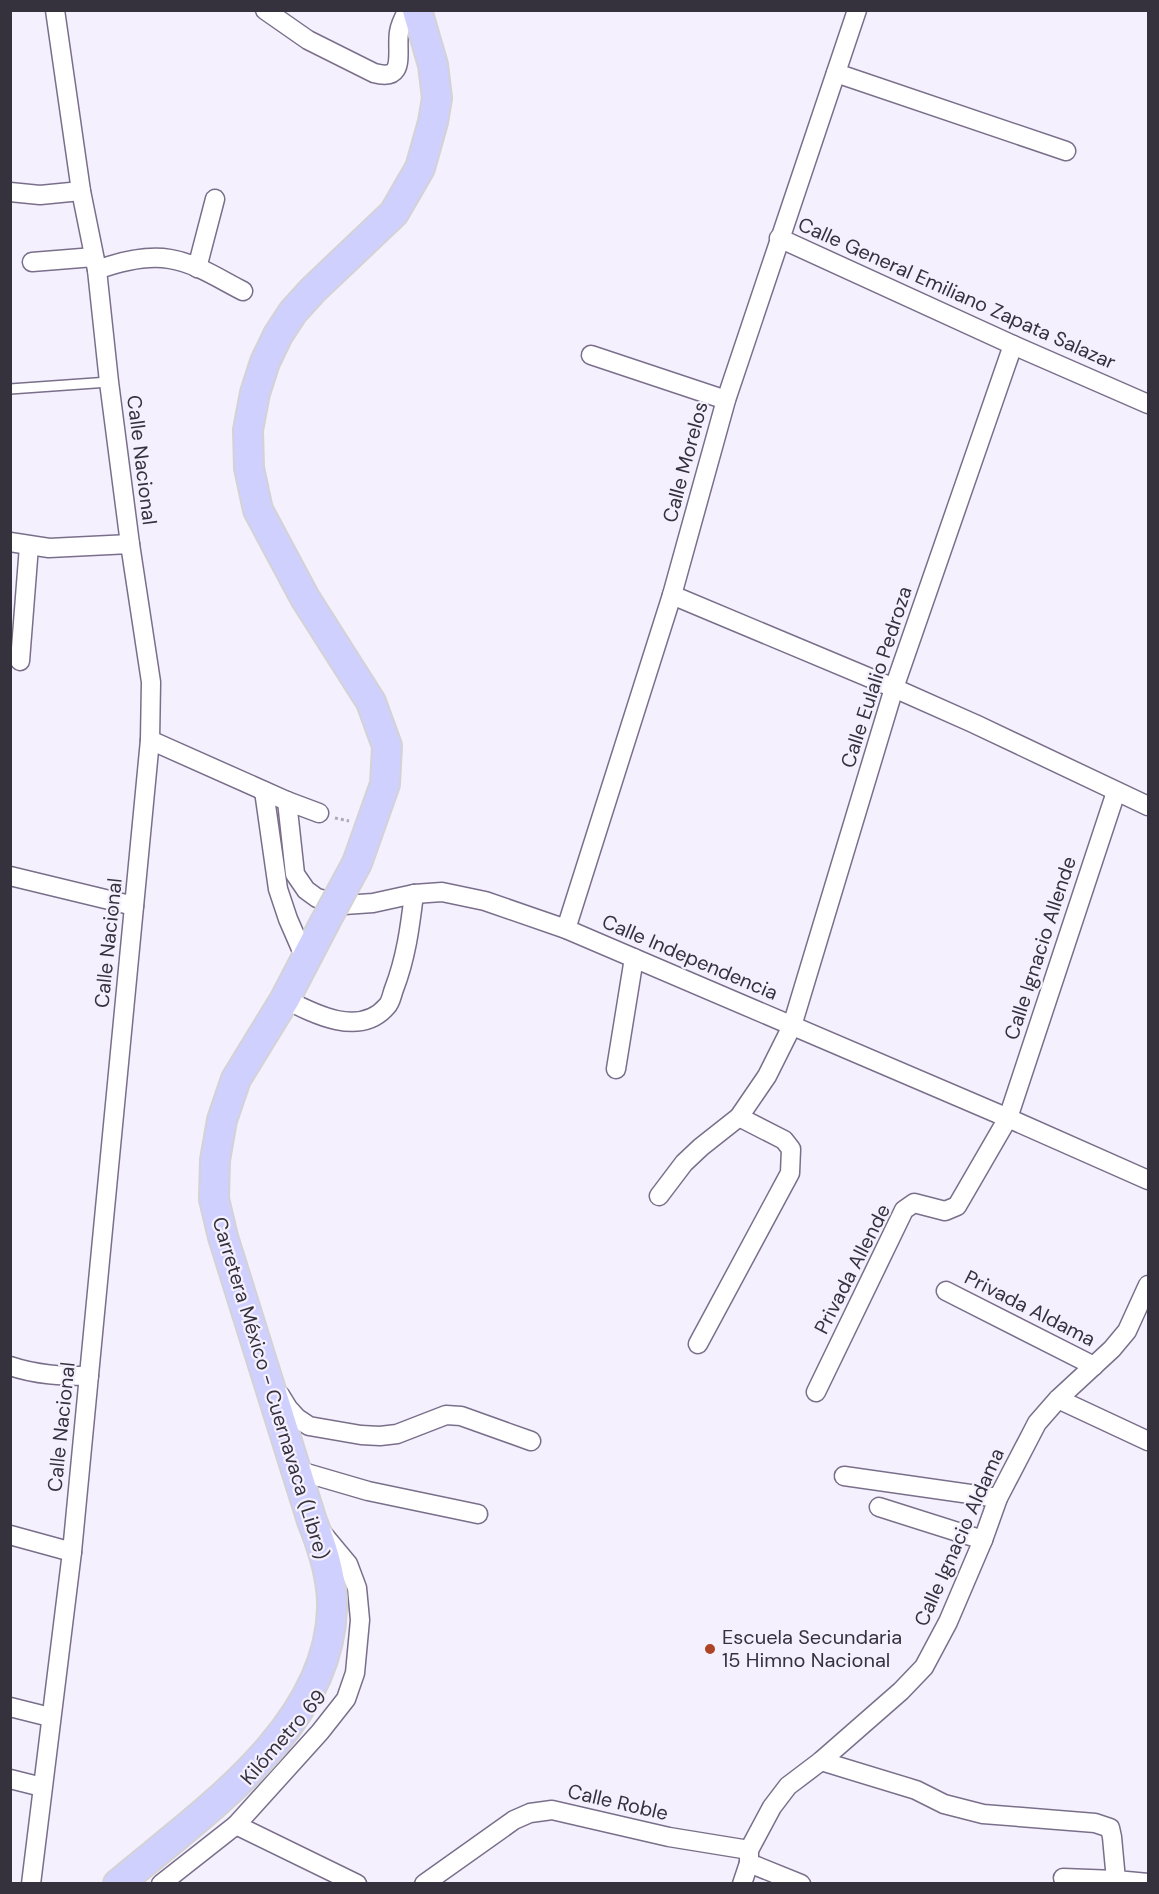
<svg xmlns="http://www.w3.org/2000/svg" width="1159" height="1894" font-family="'DM Sans',sans-serif">
<style>
.lines{fill:none;stroke-linecap:round;stroke-linejoin:round}
.service-casing{stroke:#7a6f8b;stroke-width:12}
.minor-casing{stroke:#7a6f8b;stroke-width:21}
.primary-casing{stroke:#d3d2d4;stroke-width:32}
.path{stroke:#ada8b5;stroke-width:3;stroke-dasharray:3 3;stroke-linecap:butt}
.service{stroke:#fff;stroke-width:9}
.minor{stroke:#fff;stroke-width:18}
.primary{stroke:#d0d0ff;stroke-width:28}
.primary-bridge-casing{stroke:#d3d2d4;stroke-width:32;stroke-linecap:butt}
.primary-bridge{stroke:#d0d0ff;stroke-width:28}
.poi-dot{fill:#ad4524;stroke:#f5f0fd;stroke-width:2}
.labels{text-anchor:middle;dominant-baseline:central;stroke-width:4.5;stroke-linejoin:round;paint-order:stroke}
.street-label{font-size:20px;fill:#35313d;stroke:#f5f0fd}
.poi-label{font-size:20px;fill:#35313d;stroke:#f5f0fd;text-anchor:start}
</style>
<rect width="100%" height="100%" fill="#f5f0fd"/>
<g class="lines">
<!-- service casing -->
<g class="service-casing">
<path id="service" d="M10 389 109 382"/>
</g>
<!-- minor casing -->
<g class="minor-casing">
<g id="minor">
<path d="M265 10 308 40 374 73C407 82 396 53 399 32 400 25 404 17 408 10"/>
<path d="M836 73 1066 151"/>
<path d="M10 192 40 195 81 191"/>
<path d="M779 238 1013 345 1148 404"/>
<path d="M32 262 94 257"/>
<path d="M197 268 215 199"/>
<path d="M97 270C119 262 146 255 170 259 196 263 221 280 243 291"/>
<path d="M591 355 726 400"/>
<path d="M10 542 49 548 130 544"/>
<path d="M672 595 894 688 975 724 1148 806"/>
<path d="M20 661 29 546"/>
<path d="M150 740 287 801 319 813"/>
<path d="M264 791 278 889 288 919 305 958"/>
<path d="M287 801 295 874 306 890 317 898 344 905 373 903 414 894 442 892 485 901 566 929 1008 1118 1148 1180"/>
<path d="M10 876 134 906"/>
<path d="M566 929 672 595 726 400 857 10"/>
<path d="M285 999C314 1014 360 1038 387 1006 391 1002 392 994 394 989 406 958 410 927 414 894"/>
<path d="M616 1069 634 958"/>
<path d="M659 1196 684 1163 701 1147 739 1117 767 1076 792 1026 894 688 1013 345"/>
<path d="M946 1291 1094 1366"/>
<path d="M698 1344 790 1173 791 1149 784 1140 739 1117"/>
<path d="M10 1366C37 1375 61 1376 89 1376"/>
<path d="M816 1392 904 1210 914 1203 945 1211 957 1206 1008 1118 1116 792"/>
<path d="M280 1395 288 1408 297 1418 309 1426 361 1435 380 1436 397 1434 446 1415 461 1416 531 1441"/>
<path d="M1058 1399 1148 1441"/>
<path d="M296 1470 368 1491 478 1514"/>
<path d="M844 1476 998 1498"/>
<path d="M879 1507 983 1540"/>
<path d="M10 1535 72 1552"/>
<path d="M10 1707 50 1717"/>
<path d="M821 1761 916 1790 944 1804 983 1814 1095 1823 1110 1828 1112 1837 1116 1880 1148 1883"/>
<path d="M10 1779 42 1787"/>
<path d="M236 1825 357 1884"/>
<path d="M749 1863 801 1884"/>
<path d="M1063 1878 1116 1880"/>
<path d="M31 1884 72 1552 150 740 151 682 130 544 109 382 97 270 81 191 55 10"/>
<path d="M161 1884 236 1825 320 1732 346 1699 355 1673 360 1620 357 1588 348 1564 323 1534"/>
<path d="M424 1884 514 1820 530 1813 552 1810 669 1837 749 1850"/>
<path d="M742 1884 749 1863V1850L772 1807 788 1786 821 1761 901 1691 924 1667 948 1622 983 1540 998 1498 1037 1423 1058 1399 1112 1349 1127 1331 1148 1285"/>
</g>
</g>
<!-- primary casing -->
<g class="primary-casing">
<g id="primary">
<path d="M357 863 385 784 387 746 371 702 305 598 258 510 249 468 248 430 255 393 265 362 278 335 293 312 313 290 394 213 420 168 433 122 437 98 433 65 417 10"/>
<path d="M118 1884C201 1814 329 1728 332 1609 333 1580 323 1548 312 1521L223 1237 214 1199 215 1160 222 1120 236 1079 285 999 324 924"/>
</g>
</g>
<!-- path -->
<path class="path" d="M335 818 349 821"/>
<!-- service -->
<use href="#service" class="service"/>
<!-- minor -->
<use href="#minor" class="minor"/>
<!-- primary -->
<use href="#primary" class="primary"/>
<!-- primary-bridge casing -->
<g class="primary-bridge-casing">
<path id="primary-bridge" d="M324 924 357 863"/>
</g>
<!-- primary-bridge -->
<use href="#primary-bridge" class="primary-bridge"/>
</g>
<!-- markers -->
<circle class="poi-dot" cx="710" cy="1649" r="6"/>
<g class="labels">
<!-- street labels -->
<g class="street-label">
<text transform="translate(957 293) rotate(24)">Calle General Emiliano Zapata Salazar</text>
<text transform="translate(142 460) rotate(83)">Calle Nacional</text>
<text transform="translate(685 462) rotate(-75)">Calle Morelos</text>
<text transform="translate(876 677) rotate(-72)">Calle Eulalio Pedroza</text>
<text transform="translate(108 943) rotate(-84)">Calle Nacional</text>
<text transform="translate(1040 948) rotate(-72)">Calle Ignacio Allende</text>
<text transform="translate(690 957) rotate(23)">Calle Independencia</text>
<text transform="translate(852 1269) rotate(-63)">Privada Allende</text>
<text transform="translate(1030 1308) rotate(27)">Privada Aldama</text>
<text transform="translate(271 1388) rotate(73)">Carretera México - Cuernavaca (Libre)</text>
<text transform="translate(61 1427) rotate(-84)">Calle Nacional</text>
<text transform="translate(959 1537) rotate(-66)">Calle Ignacio Aldama</text>
<text transform="translate(283 1737) rotate(-49)">Kilómetro 69</text>
<text transform="translate(618 1802) rotate(13)">Calle Roble</text>
</g>
<!-- poi labels -->
<g class="poi-label">
<text x="722" y="1637">Escuela Secundaria<tspan x="722" dy="23">15 Himno Nacional</tspan></text>
</g>
</g>
<!-- border -->
<rect width="1159" height="1894" fill="none" stroke="#35313d" stroke-width="24"/>
</svg>
